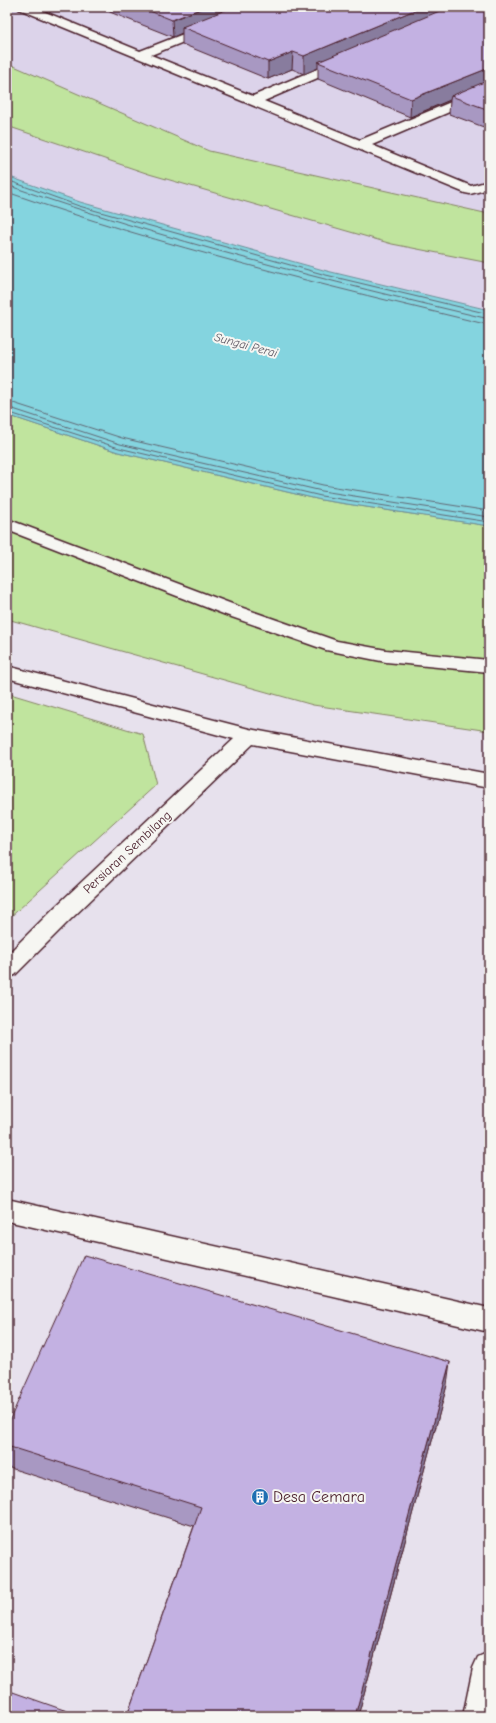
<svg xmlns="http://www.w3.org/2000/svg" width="496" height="1723" font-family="'Comic Neue',sans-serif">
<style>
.built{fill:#dcd3ea}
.green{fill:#c0e49e;stroke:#858264}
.water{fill:#84d4df;stroke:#6d8c97}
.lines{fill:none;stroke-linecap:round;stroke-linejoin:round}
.shore{stroke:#616773;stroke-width:1}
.minor-casing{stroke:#4a1f2b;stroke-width:3}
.minor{fill:#f6f6f2;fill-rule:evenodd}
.wall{fill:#a898c2;stroke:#4a1f2b}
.shaded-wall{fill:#887c9e;stroke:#4a1f2b}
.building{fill:#c3b1e2;stroke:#4a1f2b}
.labels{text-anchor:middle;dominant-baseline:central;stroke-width:4;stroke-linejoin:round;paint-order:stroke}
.far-water-label{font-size:12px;font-style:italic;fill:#5b5561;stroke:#f6f6f2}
.street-label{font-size:13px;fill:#4a1f2b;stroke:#f6f6f2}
.near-poi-label{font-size:16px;fill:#4a1f2b;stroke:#f6f6f2;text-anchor:start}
</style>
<rect width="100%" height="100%" fill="#e7e1ed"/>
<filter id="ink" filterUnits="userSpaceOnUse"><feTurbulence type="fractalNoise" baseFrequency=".025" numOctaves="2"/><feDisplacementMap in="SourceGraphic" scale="8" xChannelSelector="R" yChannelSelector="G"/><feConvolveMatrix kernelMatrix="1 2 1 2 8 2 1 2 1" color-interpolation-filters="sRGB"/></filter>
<g filter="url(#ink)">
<!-- built -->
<path class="built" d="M7 7H489V310L327 271 80 202 7 176Z"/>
<!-- green -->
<g class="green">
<path d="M7 63 209 151 489 214V263L392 244 149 174 7 126Z"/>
<path d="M7 415 118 452 321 500 489 526V731L313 705 7 619Z"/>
<path d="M7 693 143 734 156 785 7 920Z"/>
</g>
<!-- water -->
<path class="water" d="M7 176 80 202 327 271 489 310V526L321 500 118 452 7 415Z"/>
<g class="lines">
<!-- shore -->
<g class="shore">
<path d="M7 180 79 206 326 275 489 314"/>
<path d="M7 185C164 240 327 281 489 319"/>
<path d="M7 192C164 247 327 286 489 325"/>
<path d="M7 401 122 438 323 485 489 511"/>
<path d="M7 407 120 444 322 491 489 517"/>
<path d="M7 412 119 448 321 496 489 522"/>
</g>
<!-- minor casing -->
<g class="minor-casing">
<g id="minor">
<path d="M17 7H33L140 51 252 7H268L266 9 151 55 253 96 342 58H350L352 61 350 64 264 101 360 140 489 86V95L372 145 471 186 489 181V189L470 194 465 193 19 9Z"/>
<path d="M7 519 240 607 337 641 386 650 489 660V672L386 662 326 650 226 615 7 530Z"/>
<path d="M7 666 249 729 489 774V788L253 744 71 919 15 975 7 978V955L55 907 234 739 7 678Z"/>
<path d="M7 1199 489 1308V1332L7 1221Z"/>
<path d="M489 1652V1716H463L473 1668 478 1657Z"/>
</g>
</g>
<!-- minor -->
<use href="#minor" class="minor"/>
</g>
<!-- wall -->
<g class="wall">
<path d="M97 7H489V129L449 114 450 100 410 117 318 79V68L304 74 292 69 268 79 182 44V33L173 37Z"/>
<path d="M447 1385 358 1716H127L194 1526 7 1467V1426Z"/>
</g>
<!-- shaded-wall -->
<g class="shaded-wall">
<path d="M205 7H248L182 27V33L173 37 172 20Z"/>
<path d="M422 7H460L318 62V68L304 74V56Z"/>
<path d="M293 52 292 69 268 79V62Z"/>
<path d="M489 68V85L451 96 450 100 410 117 411 99Z"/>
<path d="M450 1362 447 1385 358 1716H355Z"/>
</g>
<!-- building -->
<g class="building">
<path d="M140 7H205L172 20Z"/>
<path d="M233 7H422L304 56 293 52 268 62 182 27Z"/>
<path d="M449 7H489V68L411 99 318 62Z"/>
<path d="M489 80V110L451 96Z"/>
<path d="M84 1255 450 1362 355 1716H127L201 1507 7 1446V1426Z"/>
<path d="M7 1690 81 1716H7Z"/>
</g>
</g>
<!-- icons -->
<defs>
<g id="building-disc" transform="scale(0.9)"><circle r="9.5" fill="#1f6fb2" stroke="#f6f6f2"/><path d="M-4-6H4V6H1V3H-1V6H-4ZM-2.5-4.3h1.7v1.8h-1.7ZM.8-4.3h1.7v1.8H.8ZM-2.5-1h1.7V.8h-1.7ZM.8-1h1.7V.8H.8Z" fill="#fff"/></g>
</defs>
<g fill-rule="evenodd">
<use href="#building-disc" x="260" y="1497"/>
</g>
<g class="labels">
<!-- far-water labels -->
<g class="far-water-label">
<text transform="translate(246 345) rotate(15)">Sungai Perai</text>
</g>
<!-- street labels -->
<g class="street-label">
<text transform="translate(127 852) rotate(-43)">Persiaran Sembilang</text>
</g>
<!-- near-poi labels -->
<g class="near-poi-label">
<text x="273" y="1497">Desa Cemara</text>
</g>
</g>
<!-- margin -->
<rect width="496" height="1723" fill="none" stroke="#f6f6f2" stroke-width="24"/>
<rect x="12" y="12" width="472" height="1699" fill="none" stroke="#4a1f2b" stroke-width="1.5" filter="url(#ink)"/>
</svg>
